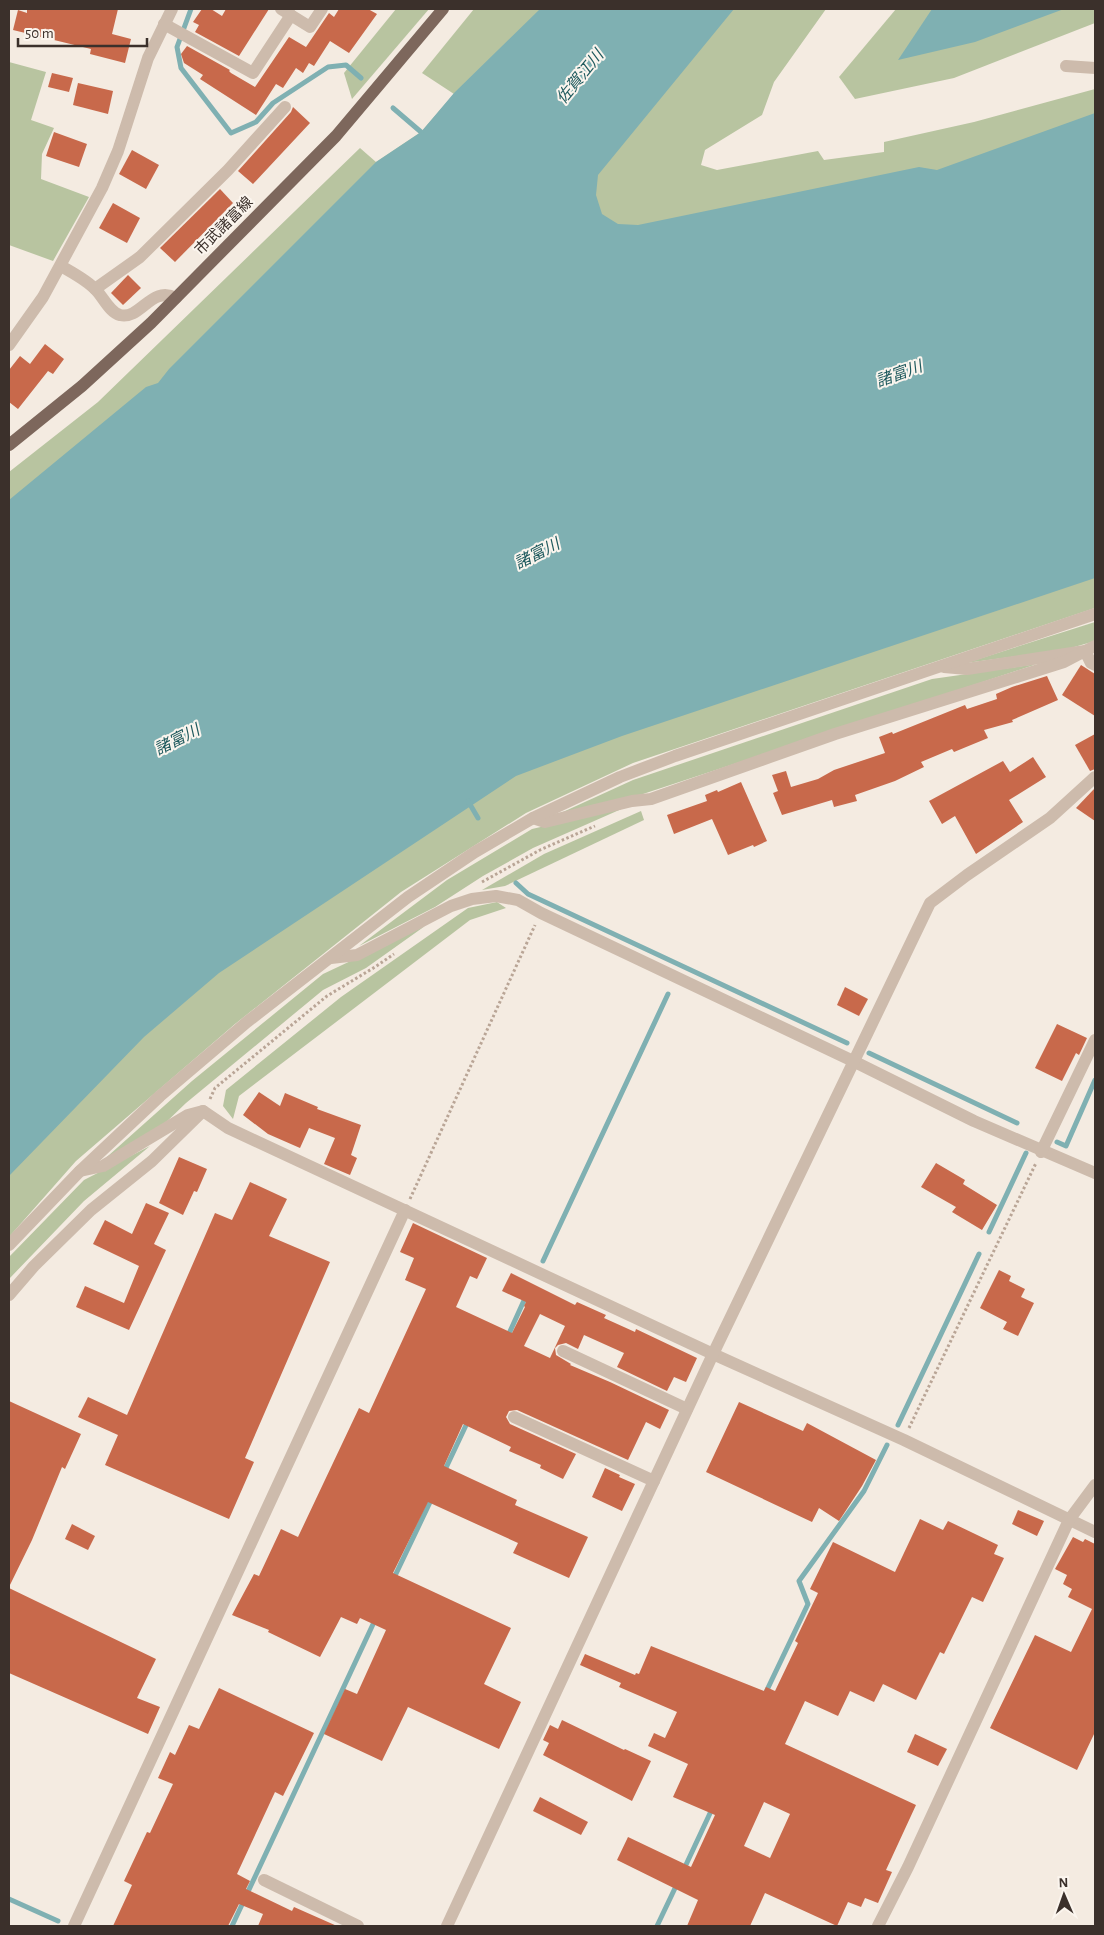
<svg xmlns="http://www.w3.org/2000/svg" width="1104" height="1935" font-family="'Alegreya Sans','Noto Sans JP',sans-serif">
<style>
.green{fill:#b8c4a0}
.water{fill:#7fb0b2}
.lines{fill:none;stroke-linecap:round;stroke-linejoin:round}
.stream{stroke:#7fb0b2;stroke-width:5}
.building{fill:#c8694b;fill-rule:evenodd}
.path{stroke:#b9a596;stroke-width:3;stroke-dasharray:2.5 2.5;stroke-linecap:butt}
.minor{stroke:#cdbbac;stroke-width:12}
.major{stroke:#7d675c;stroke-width:12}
.labels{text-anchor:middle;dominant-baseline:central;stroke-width:4;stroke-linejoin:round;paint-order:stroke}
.street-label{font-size:15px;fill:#3b302b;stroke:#fbf5ee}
.water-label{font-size:16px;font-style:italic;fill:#1f5a5e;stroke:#fbf5ee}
</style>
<rect width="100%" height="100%" fill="#f4ebe1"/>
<!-- green -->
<g class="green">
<path d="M396 9H429L352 99 344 73Z"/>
<path d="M474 9H592L9 517V472L98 402 360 148 376 162 421 132 454 94 422 73Z"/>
<path d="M717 9H826L774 82 762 115 705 150 701 165 717 170 818 151 824 160 884 152V142L974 122 1095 89V125L962 173 642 237 568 232 587 172Z"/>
<path d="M896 9H1095V23L954 78 855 99 839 77Z"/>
<path d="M9 62 46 72 31 120 54 128 42 154 41 179 89 197 53 261 9 245Z"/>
<path d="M1095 556V608L633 763 526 813 401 892 235 1024 76 1161 9 1237V1128L479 777Z"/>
<path d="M1095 622V641L1064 650 966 663Z"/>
<path d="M1037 664 643 794 552 817 633 780 932 679Z"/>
<path d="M626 807 533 848 483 876 435 907 359 946 447 880 532 829Z"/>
<path d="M641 811 644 820 505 886 482 890 544 854Z"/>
<path d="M497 902 506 908 470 920 239 1096 233 1119 223 1106 226 1090 341 997 468 908Z"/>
<path d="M425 926 366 968 323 990 186 1103 158 1130 99 1164 192 1081 323 974Z"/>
<path d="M150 1146 84 1201 9 1279V1257L84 1180Z"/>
</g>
<!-- water -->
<g class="water">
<path d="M540 9H734L598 175 596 195 602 214 618 224 638 225 919 167 937 170 1095 113V578L622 736 516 776 219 973 144 1037 9 1176V500L146 387 158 383 169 369 376 162 421 132 454 93Z"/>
<path d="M932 9H1064L975 42 898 60Z"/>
</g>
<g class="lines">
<!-- stream -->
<g class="stream">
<path d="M191 9 177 47 181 68 231 133 256 122 273 103 328 67 346 65 361 78"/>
<path d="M393 108 421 132"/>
<path d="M468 801 478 818"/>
<path d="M516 883 528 894 847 1043"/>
<path d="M869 1053 1017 1123"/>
<path d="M1057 1142 1066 1146 1095 1080"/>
<path d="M989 1232 1026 1153"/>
<path d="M543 1261 668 994"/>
<path d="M507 1338 526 1296"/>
<path d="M898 1425 979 1254"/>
<path d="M444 1472 468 1421"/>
<path d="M393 1580 432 1498"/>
<path d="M766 1692 808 1604 799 1581 864 1491 887 1445"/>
<path d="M684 1869 712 1809"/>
<path d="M9 1899 58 1921"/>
<path d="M232 1926 375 1620"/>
<path d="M657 1926 677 1884"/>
</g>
</g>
<!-- building -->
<g class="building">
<path d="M27 9H118L112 34 131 39 125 63 90 54 91 49 13 30 18 10 27 13Z"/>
<path d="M202 9H211L222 16 226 9H269L239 56 195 32 199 25 193 22Z"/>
<path d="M339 9H368L377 14 349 53 330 41 314 66 309 63 303 73 296 68 283 88 276 84 256 115 200 79 203 75 184 63 181 54 187 46 230 70 229 71 231 73 255 87 289 37 306 47 329 13 334 17Z"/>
<path d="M52 73 73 78 69 92 48 87Z"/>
<path d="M78 83 113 91 108 114 73 105Z"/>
<path d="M293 107 310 123 253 184 238 171 291 112Z"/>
<path d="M54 132 87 144 79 167 46 156Z"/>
<path d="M132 150 159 165 146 189 119 174Z"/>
<path d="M220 189 233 203 175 262 160 248Z"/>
<path d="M113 203 140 218 127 243 99 228Z"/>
<path d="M128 275 141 288 123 305 111 293Z"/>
<path d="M45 344 64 359 53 374 48 371 18 409 9 402V370L20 356 30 364Z"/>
<path d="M1081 665 1095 674V716L1062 695Z"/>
<path d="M1047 676 1058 700 1012 720 1013 722 984 730 988 738 954 752 952 749 921 762 924 767 895 781 855 795 857 801 834 807 832 800 782 815 773 793 778 791 772 775 786 771 791 787 818 779 834 770 885 753 879 737 892 732 893 734 965 705 967 709 997 699 996 694 1012 687Z"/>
<path d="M1095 734V769L1090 771 1075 745Z"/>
<path d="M1033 757 1046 777 1009 800 1023 822 976 854 955 816 942 824 929 801 1003 761 1010 772Z"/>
<path d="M741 782 767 841 754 847 753 845 728 855 712 819 674 834 667 815 707 801 705 795 717 790 718 792Z"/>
<path d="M1095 788V821L1076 808Z"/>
<path d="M845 987 868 999 859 1016 837 1005Z"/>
<path d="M1057 1024 1087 1038 1079 1055 1076 1053 1062 1081 1035 1068Z"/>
<path d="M259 1092 280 1106 285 1093 318 1107 317 1109 361 1125 351 1155 357 1158 350 1175 324 1164 335 1138 309 1128 300 1148 268 1134 243 1115Z"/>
<path d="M179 1157 207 1169 197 1192 194 1191 183 1215 159 1203Z"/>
<path d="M936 1163 965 1180 963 1184 997 1205 982 1230 952 1212 956 1207 921 1187Z"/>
<path d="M250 1182 287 1199 269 1236 330 1262 245 1458 254 1462 229 1519 105 1465 118 1435 78 1417 88 1397 127 1415 215 1213 232 1220Z"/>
<path d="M146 1203 169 1213 154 1244 166 1250 129 1330 76 1307 85 1286 124 1303 139 1266 93 1244 105 1220 132 1234Z"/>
<path d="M413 1223 487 1258 477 1279 470 1276 456 1307 512 1333 525 1307 524 1306 526 1302 502 1291 511 1273 575 1305 577 1302 606 1315 604 1318 635 1332 636 1329 697 1358 686 1382 674 1377 667 1391 617 1367 624 1353 584 1335 578 1349 566 1343 558 1345 555 1348 556 1355 571 1364 570 1365 610 1382 669 1410 660 1429 646 1422 628 1460 517 1410 509 1411 506 1417 510 1424 576 1454 563 1479 540 1468 541 1465 509 1451 511 1447 463 1424 444 1466 517 1500 515 1505 588 1537 569 1578 513 1553 518 1543 428 1502 393 1573 511 1628 484 1684 521 1702 499 1749 408 1707 382 1761 324 1734 345 1689 357 1694 386 1630 360 1618 357 1624 341 1617 320 1657 268 1632 269 1630 232 1615 254 1574 259 1576 281 1529 298 1537 359 1408 369 1413 426 1289 405 1280 414 1258 400 1252ZM540 1314 565 1326 550 1358 524 1346Z"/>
<path d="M999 1270 1011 1276 1009 1281 1025 1289 1021 1297 1034 1303 1018 1336 1003 1329 1007 1322 980 1308Z"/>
<path d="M9 1401 81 1434 65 1469 62 1467 32 1540 9 1587Z"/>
<path d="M739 1402 803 1431 807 1423 876 1460 862 1486 839 1521 819 1508 812 1522 706 1472Z"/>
<path d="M605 1468 620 1475 619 1477 635 1484 622 1511 592 1497Z"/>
<path d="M1018 1510 1044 1521 1037 1536 1012 1524Z"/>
<path d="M920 1519 943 1530 948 1521 998 1545 994 1554 1004 1558 983 1602 972 1597 944 1654 940 1652 916 1700 883 1684 874 1702 850 1691 838 1716 805 1701 785 1744 916 1805 886 1870 892 1872 878 1903 865 1898 861 1907 848 1902 837 1926 765 1893 750 1926H687L698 1900 617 1860 628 1837 691 1867 715 1815 673 1797 688 1764 648 1746 654 1733 665 1738 677 1712 619 1687 621 1683 580 1665 585 1654 635 1675 636 1673 639 1674 651 1646 764 1691 766 1687 775 1691 798 1643 795 1641 818 1593 810 1589 833 1542 895 1572ZM764 1802 790 1814 770 1858 744 1846Z"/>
<path d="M72 1524 95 1536 88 1550 65 1539Z"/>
<path d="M1073 1537 1083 1542 1085 1539 1095 1544V1732L1077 1770 990 1728 1035 1635 1071 1652 1092 1609 1068 1597 1072 1589 1063 1584 1067 1575 1055 1569Z"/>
<path d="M9 1588 156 1659 137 1698 160 1707 148 1734 9 1673Z"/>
<path d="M219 1688 314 1733 283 1796 275 1792 237 1874 250 1881 246 1889 292 1911 294 1907 337 1926H258L263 1914 239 1904 228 1926H113L132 1885 124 1881 147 1832 150 1833 173 1784 158 1778 170 1752 175 1755 189 1725 199 1729Z"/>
<path d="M562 1720 624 1750 625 1749 651 1761 632 1801 543 1755 549 1743 543 1740 550 1725 558 1729Z"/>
<path d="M915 1734 947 1749 938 1766 907 1752Z"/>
<path d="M540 1797 588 1822 581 1835 533 1811Z"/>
</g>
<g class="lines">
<!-- path -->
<g class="path">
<path d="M482 882 540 850 595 826"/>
<path d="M210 1099 215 1088 327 996 375 967 394 954"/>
<path d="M410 1199 535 925"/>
<path d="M909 1428 1036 1163"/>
</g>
<!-- minor -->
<g class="minor">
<path d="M281 9 310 27 322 9"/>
<path d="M164 24 253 73 291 15"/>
<path d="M1066 66 1095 68"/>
<path d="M61 266C73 273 87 280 96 290 103 297 110 313 120 315 141 320 151 285 176 298"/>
<path d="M95 289 140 257 228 170 285 107"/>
<path d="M9 345 43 297 102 188 118 151 148 58 172 9"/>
<path d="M944 667 967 669 1085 651 1095 646"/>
<path d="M533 818 545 822 632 801 651 799 835 734 1064 662 1085 651 1091 663 1095 665"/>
<path d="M331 958 357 955 451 906 472 899 496 896 518 900 541 913 853 1061 974 1121 1095 1173"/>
<path d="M1041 1152 1095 1040"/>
<path d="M80 1171 103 1166 188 1115 203 1111 228 1128 713 1354 904 1440 1095 1532"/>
<path d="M9 1245 79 1172 160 1096 247 1022 408 897 475 852 533 818 620 777 675 756 1095 614"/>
<path d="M9 1295 34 1266 91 1210 152 1161 203 1111"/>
<path d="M563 1351 687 1409"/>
<path d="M514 1417 654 1481"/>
<path d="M264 1880 358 1926"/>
<path d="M74 1926 405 1210"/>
<path d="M447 1926 713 1354 930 903 967 875 1050 818 1095 777"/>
<path d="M878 1926 908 1867 1069 1520 1095 1485"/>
</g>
<!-- major -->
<path class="major" d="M9 445 82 386 151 323 336 136 443 9"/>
</g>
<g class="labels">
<!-- street labels -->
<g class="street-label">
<text transform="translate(224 226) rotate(-45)">市武諸富線</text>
</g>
<!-- water labels -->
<g class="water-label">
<text transform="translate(580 77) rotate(-51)">佐賀江川</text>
<text transform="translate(899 374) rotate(-20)">諸富川</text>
<text transform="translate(537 554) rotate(-27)">諸富川</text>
<text transform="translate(177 740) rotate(-27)">諸富川</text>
</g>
</g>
<!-- border -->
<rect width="1104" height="1935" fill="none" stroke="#3b302b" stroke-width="20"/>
<!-- north arrow -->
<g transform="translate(1064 1895) rotate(358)" stroke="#fbf5ee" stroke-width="4" paint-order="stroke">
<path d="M0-4L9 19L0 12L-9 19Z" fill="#3b302b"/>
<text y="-8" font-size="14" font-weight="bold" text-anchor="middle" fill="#3b302b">N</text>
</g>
<!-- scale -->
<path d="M18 38v8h129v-8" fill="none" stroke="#3b302b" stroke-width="2.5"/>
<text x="25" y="38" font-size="15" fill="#3b302b" stroke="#fbf5ee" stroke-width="4" paint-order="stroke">50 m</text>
</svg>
